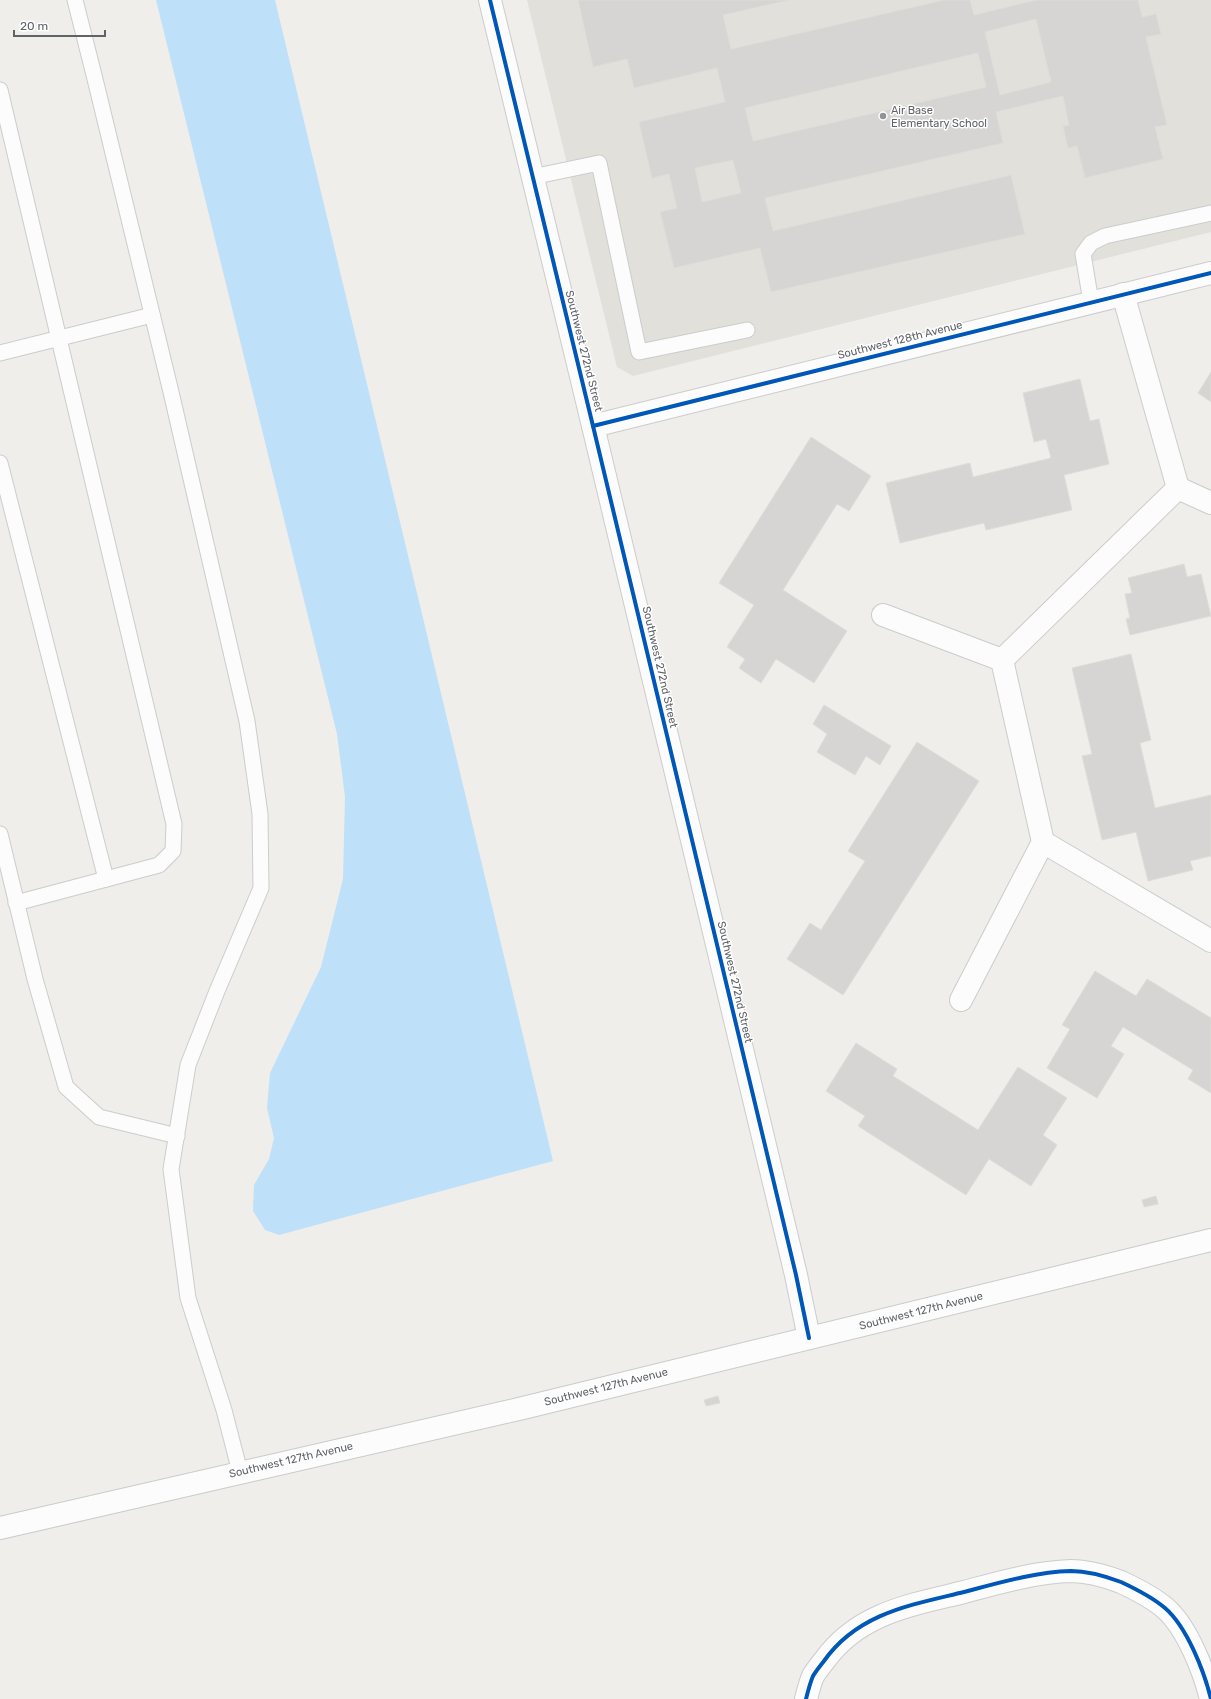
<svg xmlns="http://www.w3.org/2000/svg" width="1211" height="1699" font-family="Rubik,sans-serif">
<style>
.education{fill:#e2e0da}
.water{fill:#bfe0f9}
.building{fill:#d6d5d3;stroke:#deddd9;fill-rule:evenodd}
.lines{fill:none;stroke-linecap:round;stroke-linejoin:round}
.lane-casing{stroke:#cbcccc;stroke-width:17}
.street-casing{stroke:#cbcccc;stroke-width:24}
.secondary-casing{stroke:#cacacb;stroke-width:24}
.lane{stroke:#fdfcfc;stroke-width:15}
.street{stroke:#fdfcfc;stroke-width:22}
.secondary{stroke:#fdfcfc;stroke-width:22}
.cycleway-casing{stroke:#fff;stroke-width:6}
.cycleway{stroke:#0057b8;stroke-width:4}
.poi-dot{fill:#919496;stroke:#fff;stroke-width:1.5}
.labels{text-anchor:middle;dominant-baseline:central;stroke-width:3;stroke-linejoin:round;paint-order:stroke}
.poi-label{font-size:11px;fill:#5f6368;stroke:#fff;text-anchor:start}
.street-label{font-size:11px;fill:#5f6368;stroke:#fff}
</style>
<rect width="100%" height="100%" fill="#efeeea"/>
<!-- education -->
<path class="education" d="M527 0H1211V232L633 376 617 367Z"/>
<!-- water -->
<path class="water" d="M156 0H275L553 1161 279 1235 265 1230 253 1211 254 1185 269 1159 274 1138 267 1108 270 1073 321 967 343 879 345 797 337 734Z"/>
<!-- building -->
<g class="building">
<path d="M578 0H789L723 15 731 49 944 0H970L974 15 1036 0H1138L1142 17 1156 14 1161 34 1146 37 1167 125 1155 127 1163 159 1085 178 1077 146 1068 148 1063 126 1069 125 1063 96 996 112 1003 143 765 198 773 231 1011 175 1025 234 771 292 760 248 674 268 660 212 677 208 669 174 652 178 639 122 725 102 717 68 634 88 627 59 593 67ZM1036 19 1051 82 1000 95 985 32ZM978 53 986 87 753 141 745 108ZM733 160 741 193 702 202 695 168Z"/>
<path d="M1211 372V402L1198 393Z"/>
<path d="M1080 379 1090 421 1099 419 1109 464 1064 475 1072 510 986 530 984 523 900 543 886 483 970 463 973 477 1051 458 1046 439 1034 442 1023 393Z"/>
<path d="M811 437 871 476 849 511 837 504 783 590 847 631 814 683 776 659 761 683 739 668 745 659 727 647 754 605 719 583Z"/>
<path d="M1184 564 1187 577 1201 574 1211 616 1130 635 1126 619 1130 618 1125 594 1132 593 1128 578Z"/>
<path d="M1131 654 1151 740 1140 743 1155 808 1211 795V856L1190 861 1193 870 1148 881 1136 832 1102 840 1082 756 1092 754 1072 668Z"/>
<path d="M824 705 891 746 880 765 866 756 855 775 817 752 827 734 813 724Z"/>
<path d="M917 742 979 781 843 995 787 959 810 923 821 930 865 861 848 851Z"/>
<path d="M1095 971 1136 996 1147 979 1211 1018V1093L1188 1079 1193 1070 1123 1027 1111 1046 1124 1054 1097 1098 1047 1068 1070 1029 1062 1025Z"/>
<path d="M856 1043 897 1069 893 1076 978 1130 1018 1067 1067 1098 1043 1135 1057 1145 1031 1186 989 1159 966 1195 858 1126 865 1116 826 1091Z"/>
<path d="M1156 1196 1158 1204 1144 1207 1142 1200Z"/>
<path d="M718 1396 720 1403 706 1406 704 1400Z"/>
</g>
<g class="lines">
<!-- lane casing -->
<g class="lane-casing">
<g id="lane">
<path d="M75 0 94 75 171 392 247 721 260 814 261 888 217 991 188 1065 171 1169 188 1298 224 1410 240 1472"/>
<path d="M0 90 174 824 173 851 159 865 16 903"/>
<path d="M532 177 599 163 639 352 747 330"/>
<path d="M1091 302 1083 254 1091 243 1105 236 1211 213"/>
<path d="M0 353 152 315"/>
<path d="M0 463 106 879"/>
<path d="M0 834 35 979 66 1087 99 1117 177 1136"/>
</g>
</g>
<!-- street casing -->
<g class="street-casing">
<g id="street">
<path d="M490 0 593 426 796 1275 809 1338"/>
<path d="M1123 294 1178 488 1211 503"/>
<path d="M593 426 1211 273"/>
<path d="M883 615 1002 660 1043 842 961 1000"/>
<path d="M1002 660 1178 488"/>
<path d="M1043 842 1211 941"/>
<path d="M806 1699C808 1691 810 1683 813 1676 816 1671 820 1666 824 1661 858 1613 911 1605 964 1592 998 1583 1035 1572 1071 1571 1087 1571 1105 1576 1121 1582 1136 1589 1152 1597 1165 1608 1187 1627 1204 1671 1211 1699"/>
</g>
</g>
<!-- secondary casing -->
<g class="secondary-casing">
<path id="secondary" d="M0 1528 523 1408 1211 1240"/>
</g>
<!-- lane -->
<use href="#lane" class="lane"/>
<!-- street -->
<use href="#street" class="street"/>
<!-- secondary -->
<use href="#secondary" class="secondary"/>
<!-- cycleway casing -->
<g class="cycleway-casing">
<g id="cycleway">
<path d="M490 0 593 426 796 1275 809 1338"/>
<path d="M593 426 1211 273"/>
<path d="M806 1699C808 1691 810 1683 813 1676 816 1671 820 1666 824 1661 858 1613 911 1605 964 1592 998 1583 1035 1572 1071 1571 1087 1571 1105 1576 1121 1582 1136 1589 1152 1597 1165 1608 1187 1627 1204 1671 1211 1699"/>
</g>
</g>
<!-- cycleway -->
<use href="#cycleway" class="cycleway"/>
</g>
<!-- markers -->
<circle class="poi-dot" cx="883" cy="116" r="4"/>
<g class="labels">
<!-- poi labels -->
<g class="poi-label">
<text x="891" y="110">Air Base<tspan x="891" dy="13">Elementary School</tspan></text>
</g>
<!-- street labels -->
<g class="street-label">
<text transform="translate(900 340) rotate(-14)">Southwest 128th Avenue</text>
<text transform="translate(584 351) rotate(76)">Southwest 272nd Street</text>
<text transform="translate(660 667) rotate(77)">Southwest 272nd Street</text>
<text transform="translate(735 982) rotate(77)">Southwest 272nd Street</text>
<text transform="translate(921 1311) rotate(-14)">Southwest 127th Avenue</text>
<text transform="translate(606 1387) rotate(-14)">Southwest 127th Avenue</text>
<text transform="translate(291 1460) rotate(-13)">Southwest 127th Avenue</text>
</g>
</g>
<!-- scale -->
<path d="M14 30v6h91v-6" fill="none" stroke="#5f6368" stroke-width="2"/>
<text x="20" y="30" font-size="12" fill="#5f6368" stroke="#ffffff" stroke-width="3" paint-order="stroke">20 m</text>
</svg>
